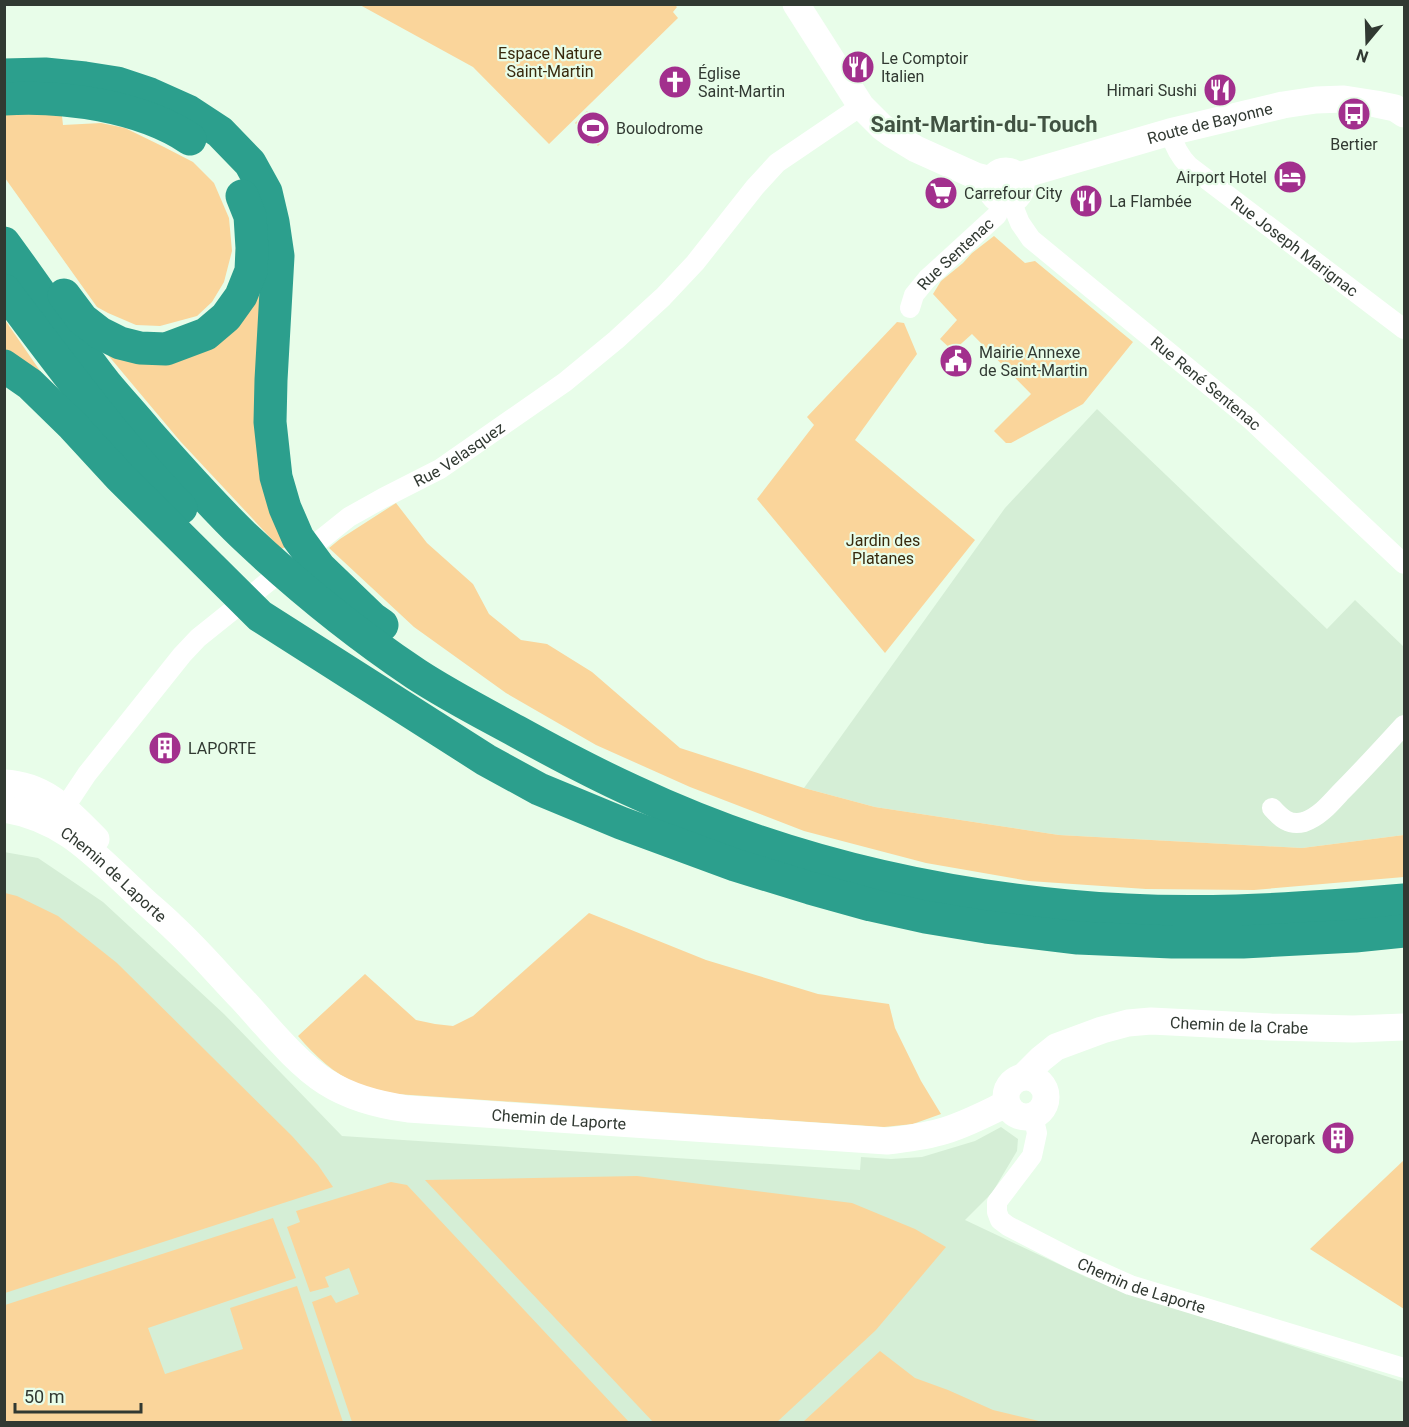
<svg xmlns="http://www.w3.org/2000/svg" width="1409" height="1427" font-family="Roboto,sans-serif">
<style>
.built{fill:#d5eed6}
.green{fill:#fad59b}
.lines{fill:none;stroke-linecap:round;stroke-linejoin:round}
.street{stroke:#fff;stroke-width:20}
.secondary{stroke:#fff;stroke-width:27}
.highway{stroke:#2c9f8d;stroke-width:33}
.labels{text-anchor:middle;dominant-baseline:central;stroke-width:4.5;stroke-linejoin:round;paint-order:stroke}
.park-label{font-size:16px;fill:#38290d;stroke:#e8fde9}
.poi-label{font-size:16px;fill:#313932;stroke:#e8fde9;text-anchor:start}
.street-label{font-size:16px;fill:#313932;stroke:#e8fde9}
.district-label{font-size:22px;font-weight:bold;fill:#415242;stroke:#e8fde9}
</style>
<rect width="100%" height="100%" fill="#e8fde9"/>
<!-- built -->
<g class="built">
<path d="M1097 409 1327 629 1355 600 1404 647V835L1302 848 1059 835 875 807 804 788 1005 508Z"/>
<path d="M4 852 38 858 103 902 224 1014 342 1136 860 1170 861 1157 891 1159 922 1157 975 1141 1001 1127 1018 1139 1017 1151 992 1193 965 1220 1086 1277 1163 1304 1404 1382V1422H5Z"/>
</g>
<!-- green -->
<g class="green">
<path d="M675 5 677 7 673 12 678 18 549 144 473 67 360 5Z"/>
<path d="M587 111 610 133 598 146 575 123Z"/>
<path d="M17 112 62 116 63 125 101 123 125 128 164 147 193 162 214 183 229 218 232 251 224 282 212 302 197 316 160 326 136 325 108 313 97 307 5 178 4 115Z"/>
<path d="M994 236 1025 263 1035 261 1133 342 1083 404 1011 443H1006L994 431 1031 394 972 334 953 351 940 339 957 320 933 294 941 281 963 263 972 253Z"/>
<path d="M254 291 265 300 288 546 281 549 180 441 102 348 132 356Z"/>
<path d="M5 320 45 378 5 351Z"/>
<path d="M897 322 904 323 917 354 855 440 975 540 885 653 757 499 814 425 807 417Z"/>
<path d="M396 503 427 543 473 584 489 614 521 640 547 644 592 672 680 748 804 788 875 807 1059 835 1302 848 1404 835V877L1254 890 1146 889 1029 881 926 863 804 831 690 787 596 745 506 693 414 627 329 548 340 539Z"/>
<path d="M5 893 17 896 58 916 117 963 292 1136 318 1165 333 1187 5 1293Z"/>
<path d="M589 913 706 960 818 994 889 1004 895 1028 921 1081 941 1114 913 1124 884 1127 396 1094C384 1091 370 1089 358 1084 334 1074 315 1056 298 1036L365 974 416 1020 435 1024 453 1026 473 1016Z"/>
<path d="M1404 1160V1309L1310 1249Z"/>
<path d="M637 1176 852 1203 915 1229 946 1247 876 1330 777 1422H653L425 1180Z"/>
<path d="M391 1182 407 1185 629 1422H352L312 1302 331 1295 336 1303 359 1294 349 1268 325 1277 329 1287 310 1292 287 1227 300 1222 296 1211Z"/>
<path d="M273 1218 296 1278 148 1328 165 1374 243 1349 230 1308 297 1286 343 1422H5V1305Z"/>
<path d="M880 1351 915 1378 948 1390 993 1410 1043 1422H803Z"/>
</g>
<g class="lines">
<!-- street -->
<g class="street">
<path id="s1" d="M1170 132C1174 146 1179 156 1189 166L1404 329"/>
<path id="s2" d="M1011 201 1020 223 1031 239 1250 419 1404 564"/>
<path id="s3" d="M910 308 914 295 927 279 997 215 1003 201"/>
<path d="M1272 808C1281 818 1289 826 1304 822 1319 817 1330 804 1340 793 1362 771 1383 748 1404 725"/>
<path id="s4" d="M57 819 87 774 182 655 198 638 349 517 383 498 440 469 565 382 616 340 663 297 695 263 755 187 777 163 861 106"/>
<path id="s5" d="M1033 1116 1037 1133 1032 1156 997 1202V1212L1000 1220 1008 1226 1072 1259 1130 1285 1404 1368"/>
</g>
<!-- secondary -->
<g class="secondary">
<path d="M796 4 861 106 882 127 893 135 916 149 976 176 992 180"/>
<circle cx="1006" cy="186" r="15"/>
<path id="s6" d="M1019 176 1170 132 1283 105 1316 100 1344 99 1376 104 1395 108 1404 114"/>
<path d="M4 783C46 785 68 811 96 839"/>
<path id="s7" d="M4 809C64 819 94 854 136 893 148 905 161 915 173 927 197 949 219 975 242 999 267 1026 296 1063 326 1082 351 1098 379 1105 408 1109L887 1141C905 1139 922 1137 940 1132 963 1126 985 1114 1006 1104"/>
<circle cx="1026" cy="1097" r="20"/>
<path id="s8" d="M1023 1077 1041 1059 1056 1047 1102 1030 1128 1023 1151 1021 1271 1027 1353 1029 1404 1027"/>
</g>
<!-- highway -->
<g class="highway">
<path d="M4 75 45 74 85 78 117 83 150 94 188 111 220 132 250 163 266 192 273 222 278 256 271 380 270 422 276 477 285 508 298 538 320 568 372 618 382 625"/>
<path d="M4 99C62 95 141 106 190 139"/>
<path d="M4 243C38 289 70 338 105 383 119 400 134 416 148 433 179 468 210 503 243 535 297 586 355 633 416 674 448 695 483 713 516 731 554 752 593 773 633 791 769 855 919 892 1068 906 1180 917 1293 910 1404 900"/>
<path d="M4 290C61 365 116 441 181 508"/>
<path d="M64 295 82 319 100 333 120 343 140 348 166 349 206 334 226 317 241 296 251 271 252 248 250 216 242 196"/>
<path d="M4 366 30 384 73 426 120 477 260 616 486 760 539 789 621 823 735 865 810 888 871 905 925 917 986 927 1078 938 1172 942H1243L1355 936 1404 931"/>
</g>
</g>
<!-- icons -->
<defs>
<g id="restaurant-disc" transform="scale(1.725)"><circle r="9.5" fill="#a2308d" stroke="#e8fde9"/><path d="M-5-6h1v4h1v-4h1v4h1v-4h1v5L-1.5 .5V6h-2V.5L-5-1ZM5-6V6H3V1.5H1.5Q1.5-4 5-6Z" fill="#fff"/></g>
<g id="church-disc" transform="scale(1.725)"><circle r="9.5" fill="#a2308d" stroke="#e8fde9"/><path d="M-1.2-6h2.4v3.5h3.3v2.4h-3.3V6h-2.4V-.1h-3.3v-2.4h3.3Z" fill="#fff"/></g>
<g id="bus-disc" transform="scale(1.725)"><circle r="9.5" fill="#a2308d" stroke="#e8fde9"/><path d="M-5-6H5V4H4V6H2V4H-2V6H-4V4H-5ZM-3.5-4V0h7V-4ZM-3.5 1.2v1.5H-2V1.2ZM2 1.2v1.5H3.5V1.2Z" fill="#fff"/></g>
<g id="stadium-disc" transform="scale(1.725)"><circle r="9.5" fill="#a2308d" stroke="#e8fde9"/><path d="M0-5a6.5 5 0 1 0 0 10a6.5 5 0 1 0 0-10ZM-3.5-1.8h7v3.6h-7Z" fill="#fff"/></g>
<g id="hotel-disc" transform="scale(1.725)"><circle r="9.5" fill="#a2308d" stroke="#e8fde9"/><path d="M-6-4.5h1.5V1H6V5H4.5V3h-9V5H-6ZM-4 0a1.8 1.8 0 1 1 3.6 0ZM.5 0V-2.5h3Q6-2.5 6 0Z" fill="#fff"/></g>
<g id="supermarket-disc" transform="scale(1.725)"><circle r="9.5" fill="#a2308d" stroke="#e8fde9"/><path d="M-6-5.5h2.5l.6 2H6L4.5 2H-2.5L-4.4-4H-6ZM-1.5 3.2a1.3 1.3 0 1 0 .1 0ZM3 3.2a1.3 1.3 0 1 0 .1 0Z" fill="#fff"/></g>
<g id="civic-disc" transform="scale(1.725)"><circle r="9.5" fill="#a2308d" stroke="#e8fde9"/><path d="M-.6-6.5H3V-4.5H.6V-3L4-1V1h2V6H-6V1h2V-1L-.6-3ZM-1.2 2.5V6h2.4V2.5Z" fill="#fff"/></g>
<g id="building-disc" transform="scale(1.725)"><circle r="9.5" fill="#a2308d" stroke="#e8fde9"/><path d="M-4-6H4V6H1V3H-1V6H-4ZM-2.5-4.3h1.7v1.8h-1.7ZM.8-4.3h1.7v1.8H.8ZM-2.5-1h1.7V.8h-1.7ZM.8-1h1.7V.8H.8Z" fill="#fff"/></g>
</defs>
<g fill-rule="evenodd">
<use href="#restaurant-disc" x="858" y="67"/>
<use href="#church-disc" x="675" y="82"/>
<use href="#restaurant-disc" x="1220" y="90"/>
<use href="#bus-disc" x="1354" y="114"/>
<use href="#stadium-disc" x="593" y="128"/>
<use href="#hotel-disc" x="1290" y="177"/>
<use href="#supermarket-disc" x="941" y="193"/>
<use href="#restaurant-disc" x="1086" y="201"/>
<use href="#civic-disc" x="956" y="361"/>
<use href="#building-disc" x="165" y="748"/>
<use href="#building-disc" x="1338" y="1138"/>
</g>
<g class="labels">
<!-- park labels -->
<g class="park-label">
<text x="550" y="53">Espace Nature<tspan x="550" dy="18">Saint-Martin</tspan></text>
<text x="883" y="540">Jardin des<tspan x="883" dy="18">Platanes</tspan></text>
</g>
<!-- poi labels -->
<g class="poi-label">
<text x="881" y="58">Le Comptoir<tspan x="881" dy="18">Italien</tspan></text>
<text x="698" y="73">Église<tspan x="698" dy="18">Saint-Martin</tspan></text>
<text x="1197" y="90" text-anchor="end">Himari Sushi</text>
<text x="616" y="128">Boulodrome</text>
<text x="1354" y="144" text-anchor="middle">Bertier</text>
<text x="1267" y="177" text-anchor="end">Airport Hotel</text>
<text x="964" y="193">Carrefour City</text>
<text x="1109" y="201">La Flambée</text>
<text x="979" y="352">Mairie Annexe<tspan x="979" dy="18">de Saint-Martin</tspan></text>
<text x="188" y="748">LAPORTE</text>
<text x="1315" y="1138" text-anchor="end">Aeropark</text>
</g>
<!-- street labels -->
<g class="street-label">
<text stroke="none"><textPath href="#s6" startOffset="198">Route de Bayonne</textPath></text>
<text stroke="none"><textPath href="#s1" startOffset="172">Rue Joseph Marignac</textPath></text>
<text stroke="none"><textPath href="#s3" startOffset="72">Rue Sentenac</textPath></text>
<text stroke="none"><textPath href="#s2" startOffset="270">Rue René Sentenac</textPath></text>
<text stroke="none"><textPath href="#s4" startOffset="550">Rue Velasquez</textPath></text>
<text stroke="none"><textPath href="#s7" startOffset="130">Chemin de Laporte</textPath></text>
<text stroke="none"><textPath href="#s8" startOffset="232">Chemin de la Crabe</textPath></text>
<text stroke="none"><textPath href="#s7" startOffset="666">Chemin de Laporte</textPath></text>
<text stroke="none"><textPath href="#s5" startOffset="274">Chemin de Laporte</textPath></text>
</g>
<!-- district labels -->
<g class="district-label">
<text x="984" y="124">Saint-Martin-du-Touch</text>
</g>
</g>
<!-- border -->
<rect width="1409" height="1427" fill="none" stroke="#313932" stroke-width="12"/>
<!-- north arrow -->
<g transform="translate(1367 42) rotate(199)" stroke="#e8fde9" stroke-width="4.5" paint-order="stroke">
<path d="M0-4.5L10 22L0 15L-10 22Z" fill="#313932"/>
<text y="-9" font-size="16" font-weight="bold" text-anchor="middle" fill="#313932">N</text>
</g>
<!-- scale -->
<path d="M15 1403v9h126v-9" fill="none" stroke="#313932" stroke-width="3"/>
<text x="24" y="1403" font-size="18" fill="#313932" stroke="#e8fde9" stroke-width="4.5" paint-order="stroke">50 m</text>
</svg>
